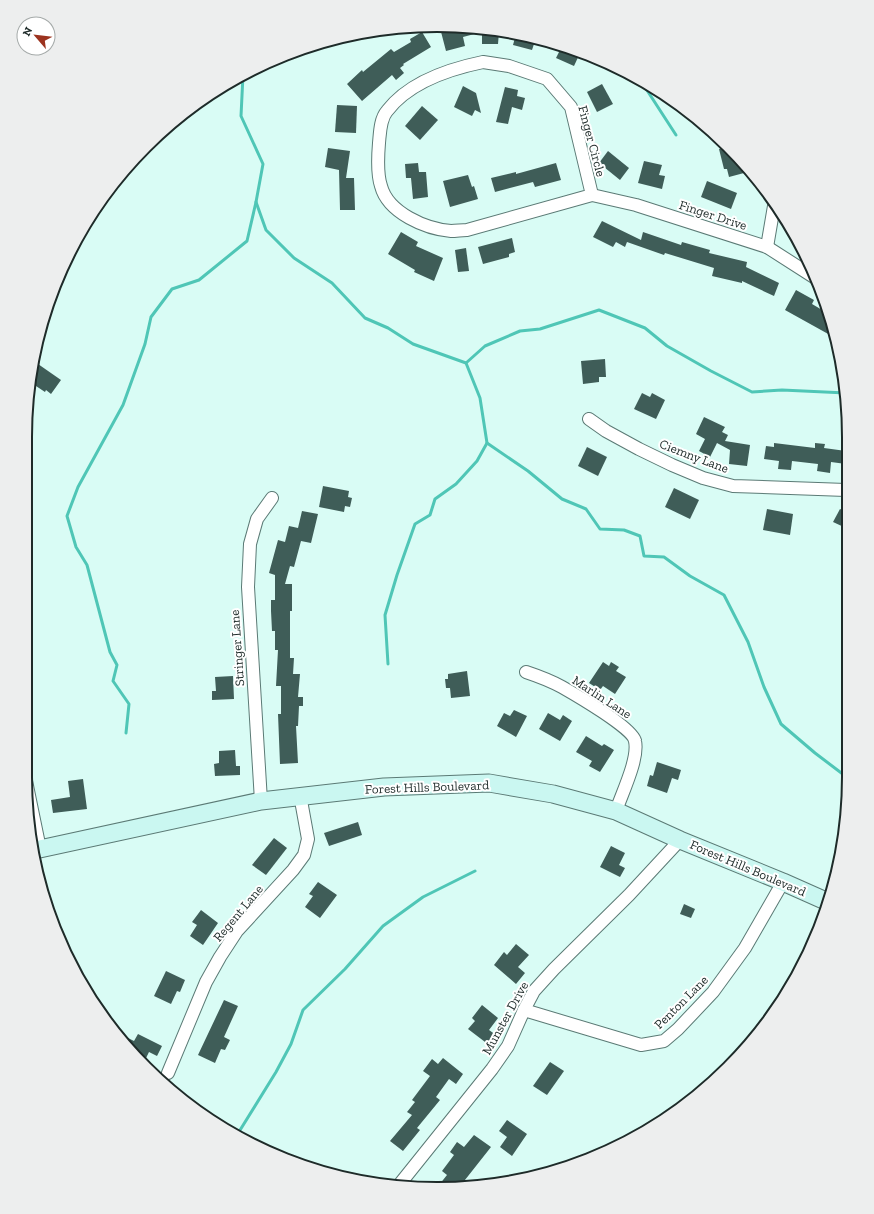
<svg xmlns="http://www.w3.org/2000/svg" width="874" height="1214" font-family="'Zilla Slab',serif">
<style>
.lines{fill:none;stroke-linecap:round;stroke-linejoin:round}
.stream{stroke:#4fc6b6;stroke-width:3}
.building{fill:#3f5d58}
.minor-casing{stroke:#5b7a75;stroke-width:14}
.secondary-casing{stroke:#5b7a75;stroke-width:19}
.minor{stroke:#fff;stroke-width:12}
.secondary{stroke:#caf7f1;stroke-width:17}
.labels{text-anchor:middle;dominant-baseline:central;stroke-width:4;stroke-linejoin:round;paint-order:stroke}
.street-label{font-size:13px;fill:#1e2b29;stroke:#fff}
.rim{fill:none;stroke:#1e2b29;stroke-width:2}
</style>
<rect width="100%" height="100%" fill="#d9fcf5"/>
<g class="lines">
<!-- stream -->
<g class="stream">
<path d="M243 75 241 116 263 164 256 202 266 230 294 258 332 283 365 318 388 328 413 344 466 363 480 398 487 443 528 471 562 499 586 509 600 529 624 530 640 536 644 556 664 557 690 576 724 595 748 642 764 687 781 724 815 753 844 775 848 781"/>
<path d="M641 81 676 135"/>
<path d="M466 363 485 346 520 331 540 329 599 310 645 328 667 346 711 371 752 392 782 390 846 393"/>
<path d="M388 664 385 615 397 575 415 524 430 515 435 499 456 484 477 461 487 443"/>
<path d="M126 733 129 704 113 681 117 665 110 652 87 565 76 547 67 516 78 487 123 405 145 344 151 317 172 289 199 280 247 241 256 202"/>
<path d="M237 1135 276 1072 291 1044 303 1010 345 969 383 926 423 897 475 871"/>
</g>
</g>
<!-- building -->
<g class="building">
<path d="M464 26 499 32 498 44H482V32L463 37 465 46 446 51 440 28Z"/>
<path d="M422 32 431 47 403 64 404 65 400 68 404 73 396 80 392 75 362 101 347 84 362 70 363 72 391 49 394 52 411 42 410 39Z"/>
<path d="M516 34 536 38 532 50 513 45Z"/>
<path d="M562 46 580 53 574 66 556 58Z"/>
<path d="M602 84 613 104 597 112 587 92Z"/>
<path d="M463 86 476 93 481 113 475 110 472 116 454 107Z"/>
<path d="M505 87 518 90 517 96 525 98 522 110 512 107 508 124 496 122Z"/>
<path d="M337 105 357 106 356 133 335 132Z"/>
<path d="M422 106 438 120 420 140 405 126Z"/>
<path d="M727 147 741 160 744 173 729 177 727 169H724L719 149Z"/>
<path d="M328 148 350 151 346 178H354L355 210H340L339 170 325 167Z"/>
<path d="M608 151 629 168 620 180 599 163Z"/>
<path d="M644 161 662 165 659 175 665 176 662 189 638 183Z"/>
<path d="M418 163 419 172H426L428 197 413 199 411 178H406L405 164Z"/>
<path d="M556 163 561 180 535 187 533 182 495 192 491 178 516 172V174Z"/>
<path d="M468 175 472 187 474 186 478 199 450 207 443 181Z"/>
<path d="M707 181 737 193 731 209 701 197Z"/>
<path d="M602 221 641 240 643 232 681 245 682 242 710 250 709 253 747 262 746 267 779 283 774 296 742 281V283L712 276 714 268 665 253 664 255 627 242 625 247 616 242 613 247 593 237Z"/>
<path d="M401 232 418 242 416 246 443 258 434 281 414 272 415 270 388 254Z"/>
<path d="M512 238 515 252 509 254V257L483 264 478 247Z"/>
<path d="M466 248 469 271 458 272 455 250Z"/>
<path d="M796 290 814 300 812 304 829 314 833 330 830 335 785 310Z"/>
<path d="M605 359 606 377H599V382L583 384 581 361Z"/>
<path d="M38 364 61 380 51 394 46 390 45 392 36 386 29 396 31 373Z"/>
<path d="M642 393 650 397 652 393 665 400 656 419 634 409Z"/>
<path d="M704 417 725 427 722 432 728 435 725 441 750 445 747 466 729 464 730 450 717 443 710 457 699 451 705 439 696 434Z"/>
<path d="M774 443 815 448V443L825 444 824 448 846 451V464L831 462 830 473 817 471 818 464 792 461 791 470 778 469 779 461 764 459 766 446 774 447Z"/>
<path d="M587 447 607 457 598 476 578 466Z"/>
<path d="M323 486 349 491 348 497 352 498 350 507 345 506 344 512 319 507Z"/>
<path d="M674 488 699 500 690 519 665 507Z"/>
<path d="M767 509 793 514 790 535 763 530Z"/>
<path d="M840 509 846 512V528L833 522Z"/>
<path d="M302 511 318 514 311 543 301 541 294 567 290 566 285 584H292V611H290V658H294L293 674H300L298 697H303V706H299L298 726H296L298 763 280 764 278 714H281V686H276L278 650H275V631H272L271 611V600H275V575L269 573 278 540 285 542 289 526 298 528Z"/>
<path d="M603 662 609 666 611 662 619 667 616 671 626 677 615 694 603 686 600 690 589 683Z"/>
<path d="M467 671 470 696 451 698 450 688H446L445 679H448V674Z"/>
<path d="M233 676 234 699 212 700V691H216L215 677Z"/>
<path d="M514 710 527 716 516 737 497 726 504 713 510 716Z"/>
<path d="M548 713 560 720 563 715 572 721 560 741 539 729Z"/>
<path d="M586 736 602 746 604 744 614 750 600 772 589 766 592 761 576 752Z"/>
<path d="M235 750 236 766H240V775L215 776 214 764 219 763V751Z"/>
<path d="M657 762 681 770 678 780 672 778 667 793 647 786 650 775 653 776Z"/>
<path d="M83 779 87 809 53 813 51 800 70 797 68 781Z"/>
<path d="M358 822 362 835 329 846 324 833Z"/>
<path d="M274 838 287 848 266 875 252 865Z"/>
<path d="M611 846 625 853 619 865 625 868 620 877 600 867Z"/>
<path d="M318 882 337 895 320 918 305 907 313 896 309 894Z"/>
<path d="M684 904 695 909 691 918 680 914Z"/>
<path d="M201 910 218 923 203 945 190 936 197 925 192 922Z"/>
<path d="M516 944 529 955 518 967 525 973 516 984 494 965 504 952 507 955Z"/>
<path d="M166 971 185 980 180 992 177 991 171 1004 154 996Z"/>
<path d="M224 1000 238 1006 224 1037 230 1040 225 1050 221 1049 215 1063 198 1055Z"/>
<path d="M482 1005 498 1018 489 1030 496 1035 489 1045 468 1029 475 1021 472 1018Z"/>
<path d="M118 1033 134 1041 138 1034 162 1046 157 1056 149 1052 144 1062Z"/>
<path d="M443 1058 463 1074 456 1084 449 1079 436 1097 440 1100 417 1128 420 1130 403 1151 390 1141 412 1115 407 1112 415 1102 412 1100 430 1076 423 1071 432 1059 438 1064Z"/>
<path d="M550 1062 564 1071 547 1095 533 1086Z"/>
<path d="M507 1120 527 1134 512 1156 500 1147 507 1137 499 1131Z"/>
<path d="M474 1135 491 1147 461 1185H439L447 1175 442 1171 454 1155 450 1152 457 1142 464 1147Z"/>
</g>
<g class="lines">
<!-- minor casing -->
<g class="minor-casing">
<g id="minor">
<path d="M483 62 509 66 547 79 571 107 592 195 467 230C462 230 456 231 451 231 426 229 388 213 381 186 377 174 378 155 379 143 380 133 380 119 387 111 409 82 449 69 483 62Z"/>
<path d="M592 195 636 205 767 247 817 279"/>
<path d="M767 247 774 206"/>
<path d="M589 419 606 431 639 449 672 465 703 478 733 486 846 490"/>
<path d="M526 672C538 676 551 681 562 687 576 695 633 728 635 741 639 759 622 793 616 811"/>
<path d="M25 776 40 849"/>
<path d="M261 801 248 587 250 544 257 519 272 498"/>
<path d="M524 1010 641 1045 664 1041 678 1029 713 992 745 948 783 882"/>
<path d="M168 1073 206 982 220 957 237 931 293 870 304 855 308 839 300 795"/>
<path d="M399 1185 492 1069 508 1046 524 1010 534 991 554 969 629 895 680 840"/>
</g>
</g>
<!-- secondary casing -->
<g class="secondary-casing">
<path id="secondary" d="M35 850 261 801 384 787 489 783 553 794 616 811 680 840 783 882 828 902"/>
</g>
<!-- minor -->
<use href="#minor" class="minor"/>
<!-- secondary -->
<use href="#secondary" class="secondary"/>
</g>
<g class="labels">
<!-- street labels -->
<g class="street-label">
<text transform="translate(592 141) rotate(75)">Finger Circle</text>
<text transform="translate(713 215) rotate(18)">Finger Drive</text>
<text transform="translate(694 456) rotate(21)">Ciemny Lane</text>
<text transform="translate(237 648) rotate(-94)">Stringer Lane</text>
<text transform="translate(602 697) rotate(33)">Marlin Lane</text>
<text transform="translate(427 787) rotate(-2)">Forest Hills Boulevard</text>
<text transform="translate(748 868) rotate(23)">Forest Hills Boulevard</text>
<text transform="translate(238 913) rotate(-50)">Regent Lane</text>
<text transform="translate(681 1002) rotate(-45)">Penton Lane</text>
<text transform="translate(505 1018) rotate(-61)">Munster Drive</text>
</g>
</g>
<!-- crop -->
<path d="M0 0H874V1214H0ZM437 32H437A405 405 0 0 1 842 437V777A405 405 0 0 1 437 1182H437A405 405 0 0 1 32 777V437A405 405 0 0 1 437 32Z" fill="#edeeee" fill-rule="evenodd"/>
<path class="rim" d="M437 32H437A405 405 0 0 1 842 437V777A405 405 0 0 1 437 1182H437A405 405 0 0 1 32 777V437A405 405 0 0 1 437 32Z"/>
<!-- north arrow -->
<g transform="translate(36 36) rotate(298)"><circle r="19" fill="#ffffff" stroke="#a5aaa9"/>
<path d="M0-3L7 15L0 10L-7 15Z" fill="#9c331f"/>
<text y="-6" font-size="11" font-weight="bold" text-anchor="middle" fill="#1e2b29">N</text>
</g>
</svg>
